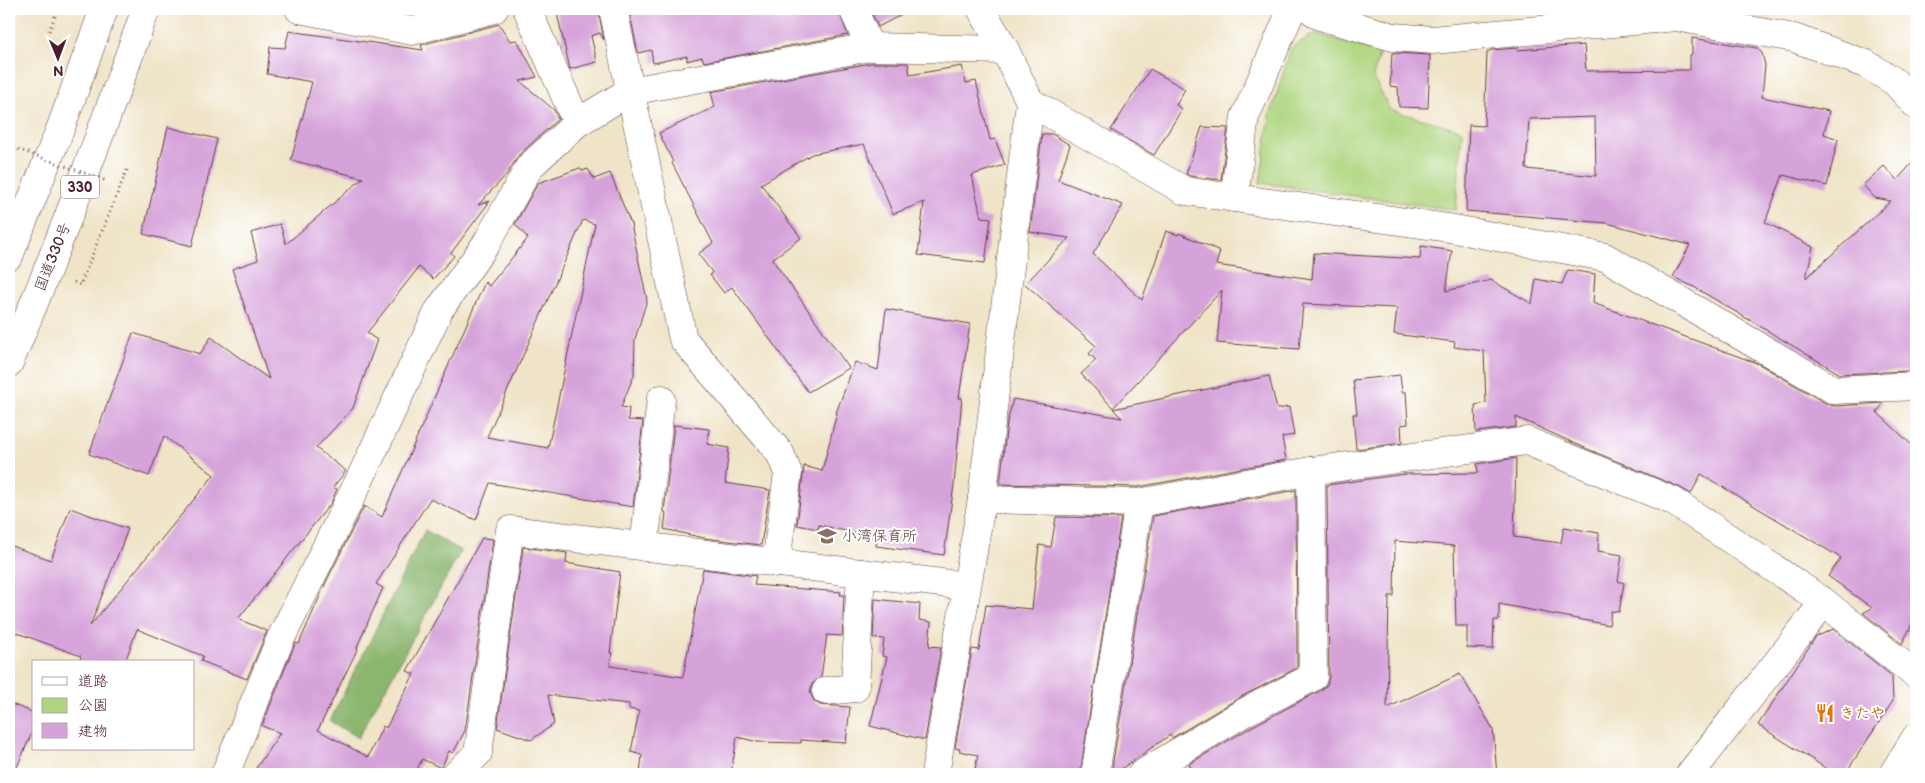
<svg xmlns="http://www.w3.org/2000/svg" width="1925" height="783" font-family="'Balsamiq Sans','Klee One',sans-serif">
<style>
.green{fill:#aed57f;stroke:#7c7a55}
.forest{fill:#8ab66e;stroke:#6a6a4c}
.building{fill:#d6a2da;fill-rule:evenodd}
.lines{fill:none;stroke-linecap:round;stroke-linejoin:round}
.minor-casing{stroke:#633d42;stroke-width:29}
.major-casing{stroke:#633d42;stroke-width:29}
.highway-casing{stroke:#633d42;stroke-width:29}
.path{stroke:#633d42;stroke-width:3;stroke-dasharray:1 4;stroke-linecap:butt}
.minor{stroke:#fff;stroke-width:28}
.major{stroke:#fff;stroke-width:28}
.highway{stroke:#fff;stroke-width:28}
.path-bridge{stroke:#633d42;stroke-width:3;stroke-dasharray:1 4;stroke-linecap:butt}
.labels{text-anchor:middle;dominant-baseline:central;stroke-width:4;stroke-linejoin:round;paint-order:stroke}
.shield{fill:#fff;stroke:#80626b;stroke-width:1}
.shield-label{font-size:14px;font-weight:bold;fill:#4a1f2b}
.street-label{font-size:15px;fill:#4a1f2b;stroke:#fff}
.education-label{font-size:15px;font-weight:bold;fill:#785e54;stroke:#fff;text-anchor:start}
.food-label{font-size:15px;font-weight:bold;fill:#c56008;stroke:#fff;text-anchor:start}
</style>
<rect width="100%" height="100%" fill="#fff"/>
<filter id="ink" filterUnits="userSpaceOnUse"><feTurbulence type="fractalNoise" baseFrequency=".02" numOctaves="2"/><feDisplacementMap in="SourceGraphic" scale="10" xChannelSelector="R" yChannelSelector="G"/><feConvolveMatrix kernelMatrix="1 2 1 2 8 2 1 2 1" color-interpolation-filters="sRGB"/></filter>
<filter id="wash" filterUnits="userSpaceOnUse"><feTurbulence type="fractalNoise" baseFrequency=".0096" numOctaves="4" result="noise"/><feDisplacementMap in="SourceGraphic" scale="20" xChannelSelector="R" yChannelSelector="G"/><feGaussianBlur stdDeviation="1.12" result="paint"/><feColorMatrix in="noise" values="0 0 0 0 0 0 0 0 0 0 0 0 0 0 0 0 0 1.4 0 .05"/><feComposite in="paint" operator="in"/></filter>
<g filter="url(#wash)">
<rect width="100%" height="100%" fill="#efe4c7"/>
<!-- green -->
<path class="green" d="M1315 33 1380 52 1373 76 1390 110 1462 130 1456 210 1260 183 1270 116 1291 48Z"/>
<!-- forest -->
<path class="forest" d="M425 530 461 551 358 738 330 721Z"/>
<g id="blocks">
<!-- building -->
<g class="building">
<path d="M408 9H435L411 15Z"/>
<path d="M556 9H598L604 40 600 33 591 36 597 62 570 69Z"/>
<path d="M629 9H838L848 35 704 62 702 57 687 61V56L653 63 651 50 638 53Z"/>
<path d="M870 9H912L878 27Z"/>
<path d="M499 24 510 41 517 40 537 77 520 81 554 110 558 119 519 155 507 174 478 205 490 201 451 253 454 256 433 279 419 267 367 333 377 340 353 408 316 448 346 471 333 487 337 489 331 503 238 619 267 631 247 679 201 661 203 656 137 629 125 662H79L81 656 9 630V545L51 560 70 508 128 529 90 626 214 475 164 436 149 476 89 454 133 333 200 354 211 337 269 379 232 269 258 260 251 233 280 224 286 244 363 178 291 160 312 82 267 74 270 47 285 48 289 31 423 50 421 45Z"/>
<path d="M1692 38 1757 48 1762 53 1765 65 1762 97 1829 111 1824 134 1838 139 1827 186 1783 175 1765 222 1813 247 1806 278 1891 201 1875 198 1863 185 1884 166 1897 180 1916 159V360L1908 371 1840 374 1694 287 1673 277 1690 245 1607 223 1466 211 1469 125 1484 126 1487 53 1491 50 1517 48V50L1584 45 1586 71 1690 70V55L1692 54ZM1595 117 1596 176 1526 169 1529 119Z"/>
<path d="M1392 53 1430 55 1428 108 1399 107 1398 87 1390 86Z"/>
<path d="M871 63H908L910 75 962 66 966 83 976 81 990 140 995 139 1005 165 972 175 981 217 991 218 985 263 918 255 924 202 893 214 864 144 812 154 761 184 801 238 772 259 849 368 808 392 732 287 724 293 710 275 712 272 698 254 713 243 672 163 673 162 659 133 715 107 711 92Z"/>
<path d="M1150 69 1185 89 1176 105 1182 109 1154 155 1111 130Z"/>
<path d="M168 127 217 139 192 246 143 234Z"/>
<path d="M1202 127 1228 128 1221 180 1190 176 1186 174Z"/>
<path d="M1042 134H1052L1070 145 1058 180 1123 205 1093 254 1142 300 1166 231 1178 235 1179 233 1220 251 1216 265 1312 279 1314 253 1420 259 1421 246 1452 251 1446 291 1491 280 1532 304 1536 279 1562 284 1568 270 1595 274 1593 303 1759 364 1827 404 1835 406 1884 403 1877 412 1916 449V616L1902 644 1863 613 1872 608 1828 576 1841 558 1701 474 1691 494 1679 487 1585 448 1516 417V427L1476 432 1475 405 1486 403 1484 351 1454 347 1455 342 1394 334 1397 308 1303 304 1299 349 1217 343 1222 290 1113 408 1081 374 1096 360 1089 354 1096 346 1025 284 1069 238 1030 232Z"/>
<path d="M580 168 582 171 588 169 594 179 610 173 631 224 647 300 635 339 634 375 621 407 629 408 628 420 643 421 633 507 490 483 476 520 430 499 376 584 383 588 357 647 358 648 318 730 368 757 383 726 386 728 414 674 407 671 482 538 493 539 465 731 453 753 449 751 441 768 422 759 415 774H252L280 733 262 726 294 646 296 643 299 644 327 580 364 506 382 517 485 282 489 286 528 238 515 224 538 183ZM583 220 595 224 548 448 487 437Z"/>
<path d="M886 309 970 324 959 398H962L954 485 944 555 876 546 877 538 819 525 818 529 797 525 804 466 822 471 837 413H836L855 362 878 370Z"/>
<path d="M1400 375 1402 392H1406L1408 424 1401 425 1402 443 1356 449 1353 414H1357L1353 380Z"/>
<path d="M1269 376 1277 409 1289 407 1294 435 1282 437 1286 460 1138 487 1000 484 1007 423 1013 399 1122 418 1113 409Z"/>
<path d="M674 425 709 429 707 444 729 448 725 483 770 490 761 545 704 538 664 529 666 513 664 512Z"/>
<path d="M1516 458 1514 537 1561 543 1564 527 1599 533 1598 551 1622 555 1618 581 1624 583 1619 612 1611 611 1609 625 1499 604V620H1494L1493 649 1467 648V626H1456L1454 546 1395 541 1394 596H1389L1387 708 1460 674 1493 729 1497 774H1195L1189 764 1253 726 1320 691 1327 685 1329 677 1327 485 1405 474 1478 473 1477 464Z"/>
<path d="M1296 490 1297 668 1237 699 1172 738 1170 735 1114 774H1111L1153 516Z"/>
<path d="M1056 517 1121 518 1080 774H974L978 755 959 751 960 749 955 748 972 649 979 650 986 605 1032 609 1039 545 1051 547Z"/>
<path d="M523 547 567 553 566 563 620 572 610 653H612L610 666 683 677 703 569 756 576 754 585 841 592 840 595H844L842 636 827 635 821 677 812 684 810 692 814 701 820 705 850 707 846 743 801 740V743L758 742 737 737 731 774H640L642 755 631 752 639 711 629 709V704L548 695 554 724 531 740 497 728Z"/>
<path d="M875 599 920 604 919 620 931 622 929 646 941 647 925 740 870 726 887 657 882 656 884 639 873 638Z"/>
<path d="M1833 629 1892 676 1893 701 1845 774H1835L1758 725 1809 647 1816 637Z"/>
<path d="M9 703 34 713V728L14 774H9Z"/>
</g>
</g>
</g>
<g filter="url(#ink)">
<use href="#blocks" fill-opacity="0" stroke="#633d42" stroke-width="1"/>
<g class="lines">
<!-- minor casing -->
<g class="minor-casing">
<g id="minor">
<path d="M299 9 412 31 494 9"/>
<path d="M527 9 577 123 630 91 870 47 1005 50"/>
<path d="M613 9 683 339 780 453 788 473 776 563"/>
<path d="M853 9 870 47"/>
<path d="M1310 9 1320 16 1393 37 1433 40 1676 17 1794 38 1866 64 1895 82 1916 105"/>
<path d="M1030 102 1185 191 1449 228 1605 257 1834 390 1916 386"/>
<path d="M1234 198 1245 117 1292 9"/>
<path d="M982 499 1139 503 1311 471 1527 441 1673 501 1824 602 1916 675"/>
<path d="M644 547 661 399"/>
<path d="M826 691 855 688 861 573"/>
<path d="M225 774 280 640 359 481 439 310 486 244 530 166 577 123"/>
<path d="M457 774 478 753 510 530 966 586"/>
<path d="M935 774 982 499 1030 102 1005 50 981 9"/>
<path d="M1095 774 1139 503"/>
<path d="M1142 774 1245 712 1313 677 1311 471"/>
<path d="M1690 774 1824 602"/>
</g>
</g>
<!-- major casing -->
<g class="major-casing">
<path id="major" d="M1893 774 1916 737"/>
</g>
<!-- highway casing -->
<g class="highway-casing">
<g id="highway">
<path d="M9 256 61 127 104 9"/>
<path d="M9 363C59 246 103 128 146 9"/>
</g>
</g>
<!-- path -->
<g class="path">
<path d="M49 31 58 9"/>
<path d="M74 282 80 285 127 170"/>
</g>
<!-- minor -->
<use href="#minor" class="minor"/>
<!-- major -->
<use href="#major" class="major"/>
<!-- highway -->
<use href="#highway" class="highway"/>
<!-- path-bridge -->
<path class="path-bridge" d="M9 146 107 181"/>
</g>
</g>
<!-- icons -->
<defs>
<g id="school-bare" transform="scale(1.5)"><path d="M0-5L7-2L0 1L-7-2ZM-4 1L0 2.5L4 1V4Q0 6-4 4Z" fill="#8d6e63" stroke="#fff" stroke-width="2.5" paint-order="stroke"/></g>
<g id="restaurant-bare" transform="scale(1.5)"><path d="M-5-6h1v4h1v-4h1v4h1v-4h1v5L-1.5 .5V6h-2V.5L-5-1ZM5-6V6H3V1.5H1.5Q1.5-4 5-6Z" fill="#e8710a" stroke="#fff" stroke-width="2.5" paint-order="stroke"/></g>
</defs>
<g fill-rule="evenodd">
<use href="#school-bare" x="827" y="536"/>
<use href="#restaurant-bare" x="1825" y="713"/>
</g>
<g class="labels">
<!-- shield labels -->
<rect class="shield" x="61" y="175.5" width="38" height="23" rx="4"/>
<g class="shield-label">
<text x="80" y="187">330</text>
</g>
<!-- street labels -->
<g class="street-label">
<text transform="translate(53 257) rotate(-68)">国道330号</text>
</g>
<!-- education labels -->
<g class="education-label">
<text x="842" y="536">小湾保育所</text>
</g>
<!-- food labels -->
<g class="food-label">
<text x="1840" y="713">きたや</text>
</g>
</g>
<!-- margin -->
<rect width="1925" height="783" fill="none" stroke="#fff" stroke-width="30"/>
<!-- legend -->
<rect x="32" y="660" width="162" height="90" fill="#ffffff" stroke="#b7a5aa"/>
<rect x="42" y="677" width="25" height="8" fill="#ffffff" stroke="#b7a5aa"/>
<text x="78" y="686" font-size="15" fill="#4a1f2b">道路</text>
<rect x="42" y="698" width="25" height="15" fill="#aed57f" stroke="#b7a5aa"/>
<text x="78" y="710" font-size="15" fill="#4a1f2b">公園</text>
<rect x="42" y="723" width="25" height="15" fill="#d6a2da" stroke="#b7a5aa"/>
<text x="78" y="736" font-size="15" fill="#4a1f2b">建物</text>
<!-- north arrow -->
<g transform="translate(58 58) rotate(179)" stroke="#ffffff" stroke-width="4" paint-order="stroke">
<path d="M0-4L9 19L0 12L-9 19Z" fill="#4a1f2b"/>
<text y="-8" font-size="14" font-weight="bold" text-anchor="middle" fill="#4a1f2b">N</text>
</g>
</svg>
